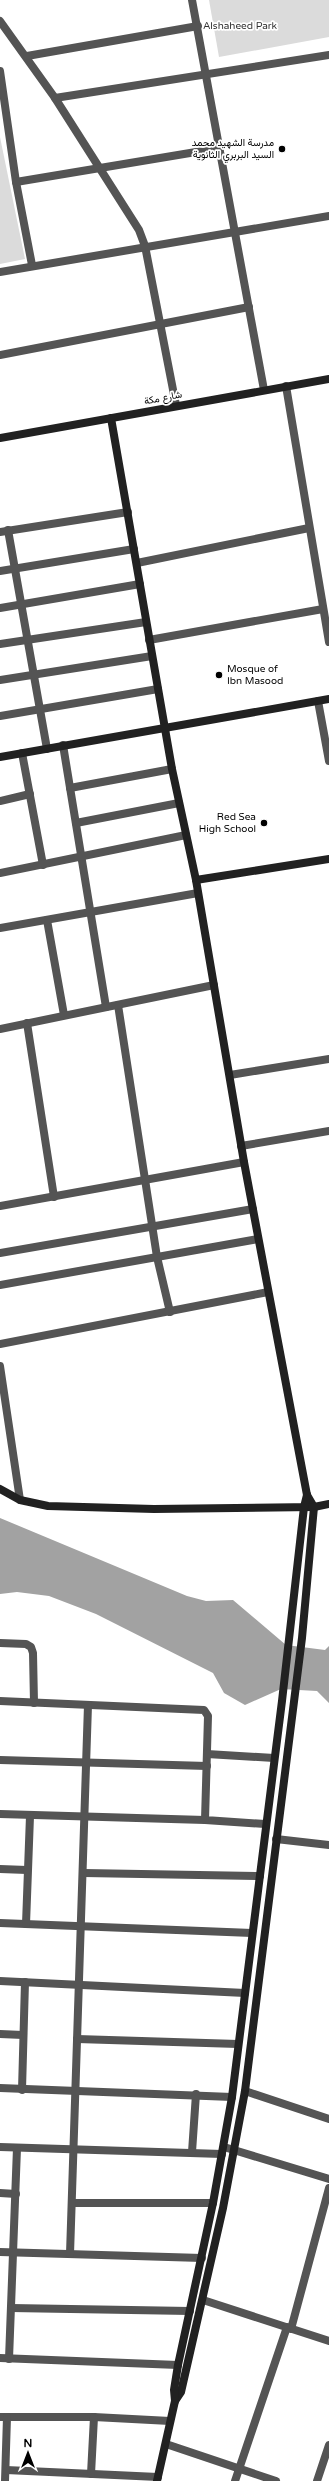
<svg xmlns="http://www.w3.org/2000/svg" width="329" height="2481" font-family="'Varela Round',Vazirmatn,sans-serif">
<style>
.green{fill:#dbdbdb}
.water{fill:#a2a2a2}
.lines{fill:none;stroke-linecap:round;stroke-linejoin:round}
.street{stroke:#545454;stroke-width:8}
.secondary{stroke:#212121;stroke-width:8}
.poi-dot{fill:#000;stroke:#fff;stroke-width:1.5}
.labels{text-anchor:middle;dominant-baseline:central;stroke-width:3.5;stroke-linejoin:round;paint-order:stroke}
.park-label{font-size:10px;fill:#323232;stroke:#fff}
.poi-label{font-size:10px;fill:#000;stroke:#fff;text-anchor:end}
.street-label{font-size:10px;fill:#000;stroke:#fff}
</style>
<rect width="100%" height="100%" fill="#fff"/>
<!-- green -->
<g class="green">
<path d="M209 0H329V37L219 57Z"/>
<path d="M0 137 25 259 0 264Z"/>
</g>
<!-- water -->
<path class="water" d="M0 1518 187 1596 206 1601 233 1600 286 1645 325 1650 329 1646V1703L317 1691 281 1689 245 1705 224 1693 213 1673 96 1614 49 1596 17 1592 0 1594Z"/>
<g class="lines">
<!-- street -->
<g class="street">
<path d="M192 0 264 390"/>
<path d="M0 21 55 98 139 230 145 246 176 405"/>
<path d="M27 56 198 26"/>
<path d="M0 71 16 182 32 265"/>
<path d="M55 98 329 55"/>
<path d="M16 182 220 148"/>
<path d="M0 272 329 216"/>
<path d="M0 355 249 307"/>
<path d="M286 386 329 642"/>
<path d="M8 530 47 749"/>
<path d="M0 532 128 512"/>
<path d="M137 563 309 528"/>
<path d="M0 571 134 549"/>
<path d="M0 608 140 584"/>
<path d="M149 640 323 609"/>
<path d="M0 644 146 622"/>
<path d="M0 680 152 656"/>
<path d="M318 701 329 761"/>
<path d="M0 716 158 689"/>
<path d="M63 745 106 1007"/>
<path d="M22 753 43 865"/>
<path d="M70 788 172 769"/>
<path d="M0 801 30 794"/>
<path d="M76 823 179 803"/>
<path d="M0 873 186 835"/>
<path d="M47 920 64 1015"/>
<path d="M0 928 198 893"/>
<path d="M118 1005 157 1257 170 1312"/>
<path d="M27 1023 54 1197"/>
<path d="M0 1029 214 985"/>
<path d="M230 1075 329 1059"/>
<path d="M241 1146 329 1131"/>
<path d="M0 1206 244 1162"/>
<path d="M0 1253 253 1209"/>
<path d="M0 1285 258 1239"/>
<path d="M0 1344 268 1292"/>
<path d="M0 1366 20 1500"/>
<path d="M0 1643 26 1644 31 1647 33 1653 34 1703"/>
<path d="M0 1701 204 1710 208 1716 205 1820 265 1824"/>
<path d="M207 1754 274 1758"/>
<path d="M0 1760 207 1766"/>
<path d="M0 1814 205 1820"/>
<path d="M276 1839 329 1845"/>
<path d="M0 1869 27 1870"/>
<path d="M84 1873 260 1876"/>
<path d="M0 1923 252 1933"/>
<path d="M26 1924 30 1816"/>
<path d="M0 1981 245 1993"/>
<path d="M0 2034 23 2035"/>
<path d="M77 2039 238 2044"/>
<path d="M0 2088 232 2097"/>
<path d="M22 2090 25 1982"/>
<path d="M245 2091 329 2119"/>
<path d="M0 2147 222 2154"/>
<path d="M224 2147 329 2179"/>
<path d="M192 2152 196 2094"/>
<path d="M0 2193 16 2194"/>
<path d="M72 2203H213"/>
<path d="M0 2252 202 2258"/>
<path d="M70 2254 88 1705"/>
<path d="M203 2300 329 2341"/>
<path d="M11 2308 190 2311"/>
<path d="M291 2329 329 2188"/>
<path d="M0 2358 178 2365"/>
<path d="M9 2359 17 2148"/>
<path d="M0 2417H94L170 2421"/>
<path d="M166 2444 276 2481"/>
<path d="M6 2470 158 2477"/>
<path d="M91 2474 94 2417"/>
<path d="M5 2481 7 2417"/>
<path d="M235 2481 287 2327"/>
<path d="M317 2481 329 2445"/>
</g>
<!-- secondary -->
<g class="secondary">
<path d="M111 418 172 769 196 880 244 1162 307 1495 314 1507 302 1638 245 2091 223 2208 181 2392 175 2401 157 2481"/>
<path d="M0 438 329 379"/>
<path d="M0 757 329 699"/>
<path d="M196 880 329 859"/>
<path d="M0 1489 20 1500 48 1506 154 1509 314 1507 329 1504"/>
<path d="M175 2401 174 2390 178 2365 213 2203 232 2097 282 1701 304 1507 307 1495"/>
</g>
</g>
<!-- markers -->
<g class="poi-dot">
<circle cx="282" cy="149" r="4"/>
<circle cx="219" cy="675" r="4"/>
<circle cx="264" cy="823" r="4"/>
</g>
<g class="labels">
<!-- park labels -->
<g class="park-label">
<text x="240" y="26">Alshaheed Park</text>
</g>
<!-- poi labels -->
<g class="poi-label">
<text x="274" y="143">مدرسة الشهيد محمد<tspan x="274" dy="12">السيد البربري الثانوية</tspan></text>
<text x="227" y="669" text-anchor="start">Mosque of<tspan x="227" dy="12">Ibn Masood</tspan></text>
<text x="256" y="817">Red Sea<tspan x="256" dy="12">High School</tspan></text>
</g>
<!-- street labels -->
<g class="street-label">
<text transform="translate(163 398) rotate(-11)">شارع مكة</text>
</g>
</g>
<!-- north arrow -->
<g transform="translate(28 2453)" stroke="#ffffff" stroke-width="3" paint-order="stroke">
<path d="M0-3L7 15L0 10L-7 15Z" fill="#000000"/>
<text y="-6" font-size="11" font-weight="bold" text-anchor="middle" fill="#000000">N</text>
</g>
</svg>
